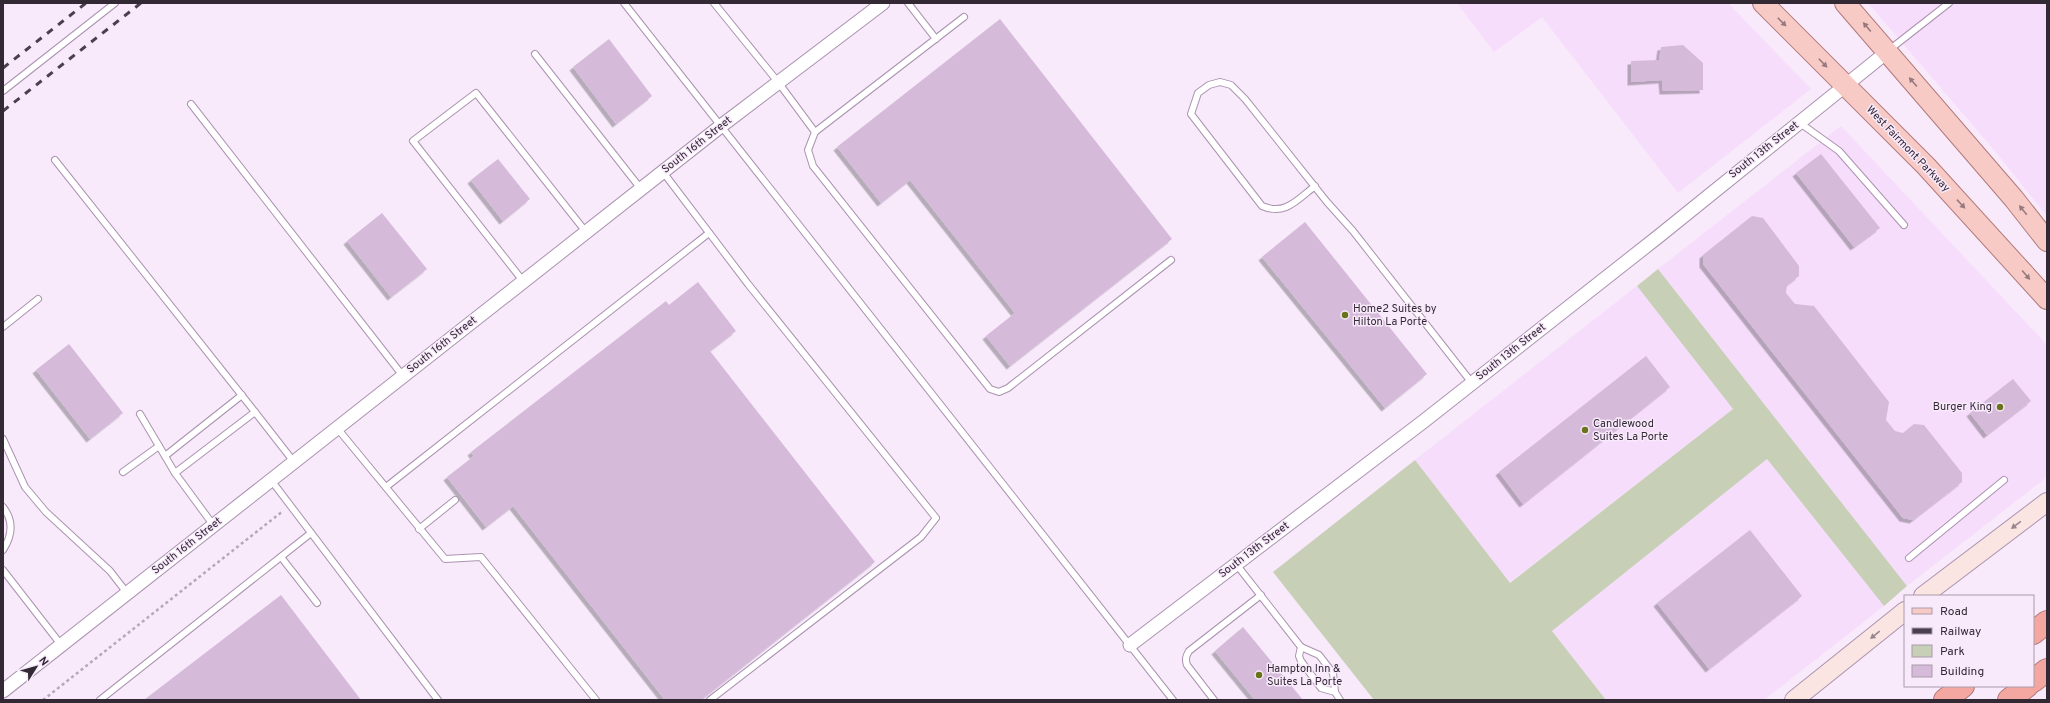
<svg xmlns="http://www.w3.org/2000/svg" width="2050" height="703" font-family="Overpass,sans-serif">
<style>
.built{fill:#f6ddfb}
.green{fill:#c7d0b6}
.building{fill:#d5bada;filter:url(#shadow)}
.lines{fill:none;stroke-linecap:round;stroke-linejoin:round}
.lane-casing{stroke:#ab93b0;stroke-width:8}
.street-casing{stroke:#ab93b0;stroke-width:15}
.secondary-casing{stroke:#ab93b0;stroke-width:20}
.primary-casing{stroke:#b07b7b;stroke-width:22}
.highway-casing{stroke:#b07b7b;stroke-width:24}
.path{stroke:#b5a8b8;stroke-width:2.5;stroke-dasharray:3 3;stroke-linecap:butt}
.lane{stroke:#fff;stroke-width:6}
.street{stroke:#fff;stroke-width:13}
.secondary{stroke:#fbe5e2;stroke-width:18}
.primary{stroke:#f8cac6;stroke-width:20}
.highway{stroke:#f3a7a0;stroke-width:22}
.rail{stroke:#4a404d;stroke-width:3;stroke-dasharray:7 7;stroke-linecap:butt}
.oneway{fill:#967a7e}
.oneway2{fill:#97878c}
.poi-dot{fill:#69731c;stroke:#f8e9fb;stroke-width:1.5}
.labels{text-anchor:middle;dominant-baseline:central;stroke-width:3;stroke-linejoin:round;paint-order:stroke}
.street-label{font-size:11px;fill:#332935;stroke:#f8e9fb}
.poi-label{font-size:11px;fill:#332935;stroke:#f8e9fb;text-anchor:start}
</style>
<defs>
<filter id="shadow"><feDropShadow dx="-3.5" dy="3.5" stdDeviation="0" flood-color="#0004"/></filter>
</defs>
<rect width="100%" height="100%" fill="#f8e9fb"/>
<!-- built -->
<g class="built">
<path d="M1457 3H1728L1811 89 1678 193 1542 17 1494 52Z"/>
<path d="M1868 3H2047V216L1995 151Z"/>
<path d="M1841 126 2047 345V477L1907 586 1658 269Z"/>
<path d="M1637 286 1733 409 1509 583 1415 460Z"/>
<path d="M1767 459 1884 606 1764 700H1606L1552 631Z"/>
</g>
<!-- green -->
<path class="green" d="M1658 269 1907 586 1884 606 1767 459 1552 631 1606 700H1374L1273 572 1415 460 1510 583 1733 409 1637 286Z"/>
<!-- building -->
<g class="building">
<path d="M1000 19 1172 239 1010 366 986 336 1015 313 910 180 881 203 837 147Z"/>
<path d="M609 39 652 96 616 124 573 67Z"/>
<path d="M1683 45 1703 63V90L1663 91 1662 80 1631 82V61L1659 60 1661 47Z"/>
<path d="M1821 154 1880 228 1854 247 1796 173Z"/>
<path d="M498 159 530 199 503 221 471 180Z"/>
<path d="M382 213 427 269 391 297 347 241Z"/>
<path d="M1752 216 1763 218 1799 266V276L1787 285 1786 293 1795 304 1814 306 1889 402 1886 420 1895 431 1903 433 1914 424 1924 425 1962 473V482L1913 520 1903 518 1703 264V255Z"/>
<path d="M1305 222 1427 374 1385 408 1262 257Z"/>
<path d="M698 282 736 331 710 351 875 562 701 700H665L513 506 486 527 447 477 474 456 471 452 666 301 669 305Z"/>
<path d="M69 344 123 413 90 439 36 370Z"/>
<path d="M1646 356 1670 387 1523 504 1499 472Z"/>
<path d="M2013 379 2031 401 1987 435 1970 413Z"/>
<path d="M1750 530 1802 596 1709 669 1657 603Z"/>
<path d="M281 595 361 700H144Z"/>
<path d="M1243 627 1303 700H1255L1215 651Z"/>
</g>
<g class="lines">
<!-- lane casing -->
<g class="lane-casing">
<g id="lane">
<path d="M624 3 1173 700"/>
<path d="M714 3 778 82 815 132 808 150 813 166 990 389 999 392 1008 388 1171 260"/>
<path d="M908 3 936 39"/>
<path d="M1889 50 1949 3"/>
<path d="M535 54 641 189"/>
<path d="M3 91 115 3"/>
<path d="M191 104 403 376"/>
<path d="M1800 123 1839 151 1904 225"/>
<path d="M815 132 964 17"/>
<path d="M55 160 255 412"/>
<path d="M663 172 748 284 936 518 921 537 710 700"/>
<path d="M1315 186C1297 200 1285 216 1262 206L1191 114 1198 93 1209 85 1220 82 1231 85 1245 99 1327 202 1353 231 1472 383"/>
<path d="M523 281 413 141 476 93 586 232"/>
<path d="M3 327 38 299"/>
<path d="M140 414 175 473 214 526"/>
<path d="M337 428 445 559 481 557 596 700"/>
<path d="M3 439 25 487 46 512 110 571 127 593"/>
<path d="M165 456 242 395"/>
<path d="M123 472 159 446"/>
<path d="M175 473 255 412 294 462"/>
<path d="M271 480 438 700"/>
<path d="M386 487 709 233"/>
<path d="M3 507C14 521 12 536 3 550"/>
<path d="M419 529 455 500"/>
<path d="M281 557 317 603"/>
<path d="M1909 558 2004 480"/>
<path d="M1236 564 1301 647 1319 655 1333 673 1335 692 1340 700"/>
<path d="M3 570 62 646"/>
<path d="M1301 647 1299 656 1301 661 1321 688 1335 692"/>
<path d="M100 700 311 533"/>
<path d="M1214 700 1187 665C1185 659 1186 656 1189 651L1261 595"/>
</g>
</g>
<!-- street casing -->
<g class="street-casing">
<g id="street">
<path d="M1130 645 1424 421 1659 236 1887 52"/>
<path d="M3 691 721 126 883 3"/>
</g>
</g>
<!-- secondary casing -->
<g class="secondary-casing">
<g id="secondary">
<path d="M1923 596 2047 502"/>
<path d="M1794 700 1905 611"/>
</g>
</g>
<!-- primary casing -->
<g class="primary-casing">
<g id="primary">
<path d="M1763 3 1926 166 2047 299"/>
<path d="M1845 3 2014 199 2047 241"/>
</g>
</g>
<!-- highway casing -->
<g class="highway-casing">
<g id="highway">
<path d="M2033 633 2047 622"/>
<path d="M2033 681 2047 670"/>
<path d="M1945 700 1963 686"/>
<path d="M2009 700 2027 686"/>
</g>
</g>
<!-- path -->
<path class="path" d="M43 700 283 511"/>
<!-- lane -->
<use href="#lane" class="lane"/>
<!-- street -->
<use href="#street" class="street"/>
<!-- secondary -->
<use href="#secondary" class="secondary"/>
<!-- primary -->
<use href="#primary" class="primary"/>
<!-- highway -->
<use href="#highway" class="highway"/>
<!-- rail -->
<g class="rail">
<path d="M3 68 86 3"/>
<path d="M3 111 141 3"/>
</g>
</g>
<!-- one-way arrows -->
<defs><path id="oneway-solid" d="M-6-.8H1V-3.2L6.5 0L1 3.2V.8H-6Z"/></defs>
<g class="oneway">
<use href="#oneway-solid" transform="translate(1782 22) rotate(45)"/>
<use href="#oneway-solid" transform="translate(1867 27) rotate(-130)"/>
<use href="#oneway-solid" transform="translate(1823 63) rotate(46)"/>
<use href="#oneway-solid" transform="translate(1913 82) rotate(-131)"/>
<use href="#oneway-solid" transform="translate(1961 204) rotate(47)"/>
<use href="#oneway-solid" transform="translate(2023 210) rotate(-129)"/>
<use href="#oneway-solid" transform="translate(2026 275) rotate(49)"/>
</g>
<g class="oneway2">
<use href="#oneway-solid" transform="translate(2016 525) rotate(143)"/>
<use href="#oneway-solid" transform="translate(1875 635) rotate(141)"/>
</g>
<!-- markers -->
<g class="poi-dot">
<circle cx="1345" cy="315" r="4"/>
<circle cx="2000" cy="407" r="4"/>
<circle cx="1585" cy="430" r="4"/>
<circle cx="1259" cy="675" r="4"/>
</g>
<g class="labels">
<!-- street labels -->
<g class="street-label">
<text transform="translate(697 145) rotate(-38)">South 16th Street</text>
<text transform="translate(1908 149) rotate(46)">West Fairmont Parkway</text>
<text transform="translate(1764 150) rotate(-38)">South 13th Street</text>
<text transform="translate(442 345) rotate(-38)">South 16th Street</text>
<text transform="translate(1511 352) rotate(-38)">South 13th Street</text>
<text transform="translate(187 546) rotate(-38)">South 16th Street</text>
<text transform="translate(1254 550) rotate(-37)">South 13th Street</text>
</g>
<!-- poi labels -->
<g class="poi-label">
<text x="1353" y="309">Home2 Suites by<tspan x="1353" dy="13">Hilton La Porte</tspan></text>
<text x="1992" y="407" text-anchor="end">Burger King</text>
<text x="1593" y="424">Candlewood<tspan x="1593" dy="13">Suites La Porte</tspan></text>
<text x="1267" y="669">Hampton Inn &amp;<tspan x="1267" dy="13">Suites La Porte</tspan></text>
</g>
</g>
<!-- border -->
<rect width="2050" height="703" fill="none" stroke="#332935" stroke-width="8"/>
<!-- legend -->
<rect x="1904" y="595" width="130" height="92" fill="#f8e9fb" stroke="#a99cac"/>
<rect x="1912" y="608" width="20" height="6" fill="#f8cac6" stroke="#a99cac"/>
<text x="1940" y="615" font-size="12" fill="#332935">Road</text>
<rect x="1912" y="628" width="20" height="6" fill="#4a404d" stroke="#a99cac"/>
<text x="1940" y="635" font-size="12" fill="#332935">Railway</text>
<rect x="1912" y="645" width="20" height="12" fill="#c7d0b6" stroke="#a99cac"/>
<text x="1940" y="655" font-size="12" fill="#332935">Park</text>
<rect x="1912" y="665" width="20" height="12" fill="#d5bada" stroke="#a99cac"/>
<text x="1940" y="675" font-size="12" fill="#332935">Building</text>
<!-- north arrow -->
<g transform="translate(36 667) rotate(53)" stroke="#f8e9fb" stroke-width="3" paint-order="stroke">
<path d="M0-3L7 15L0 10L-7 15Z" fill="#332935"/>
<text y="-6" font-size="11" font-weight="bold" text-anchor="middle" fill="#332935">N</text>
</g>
</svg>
